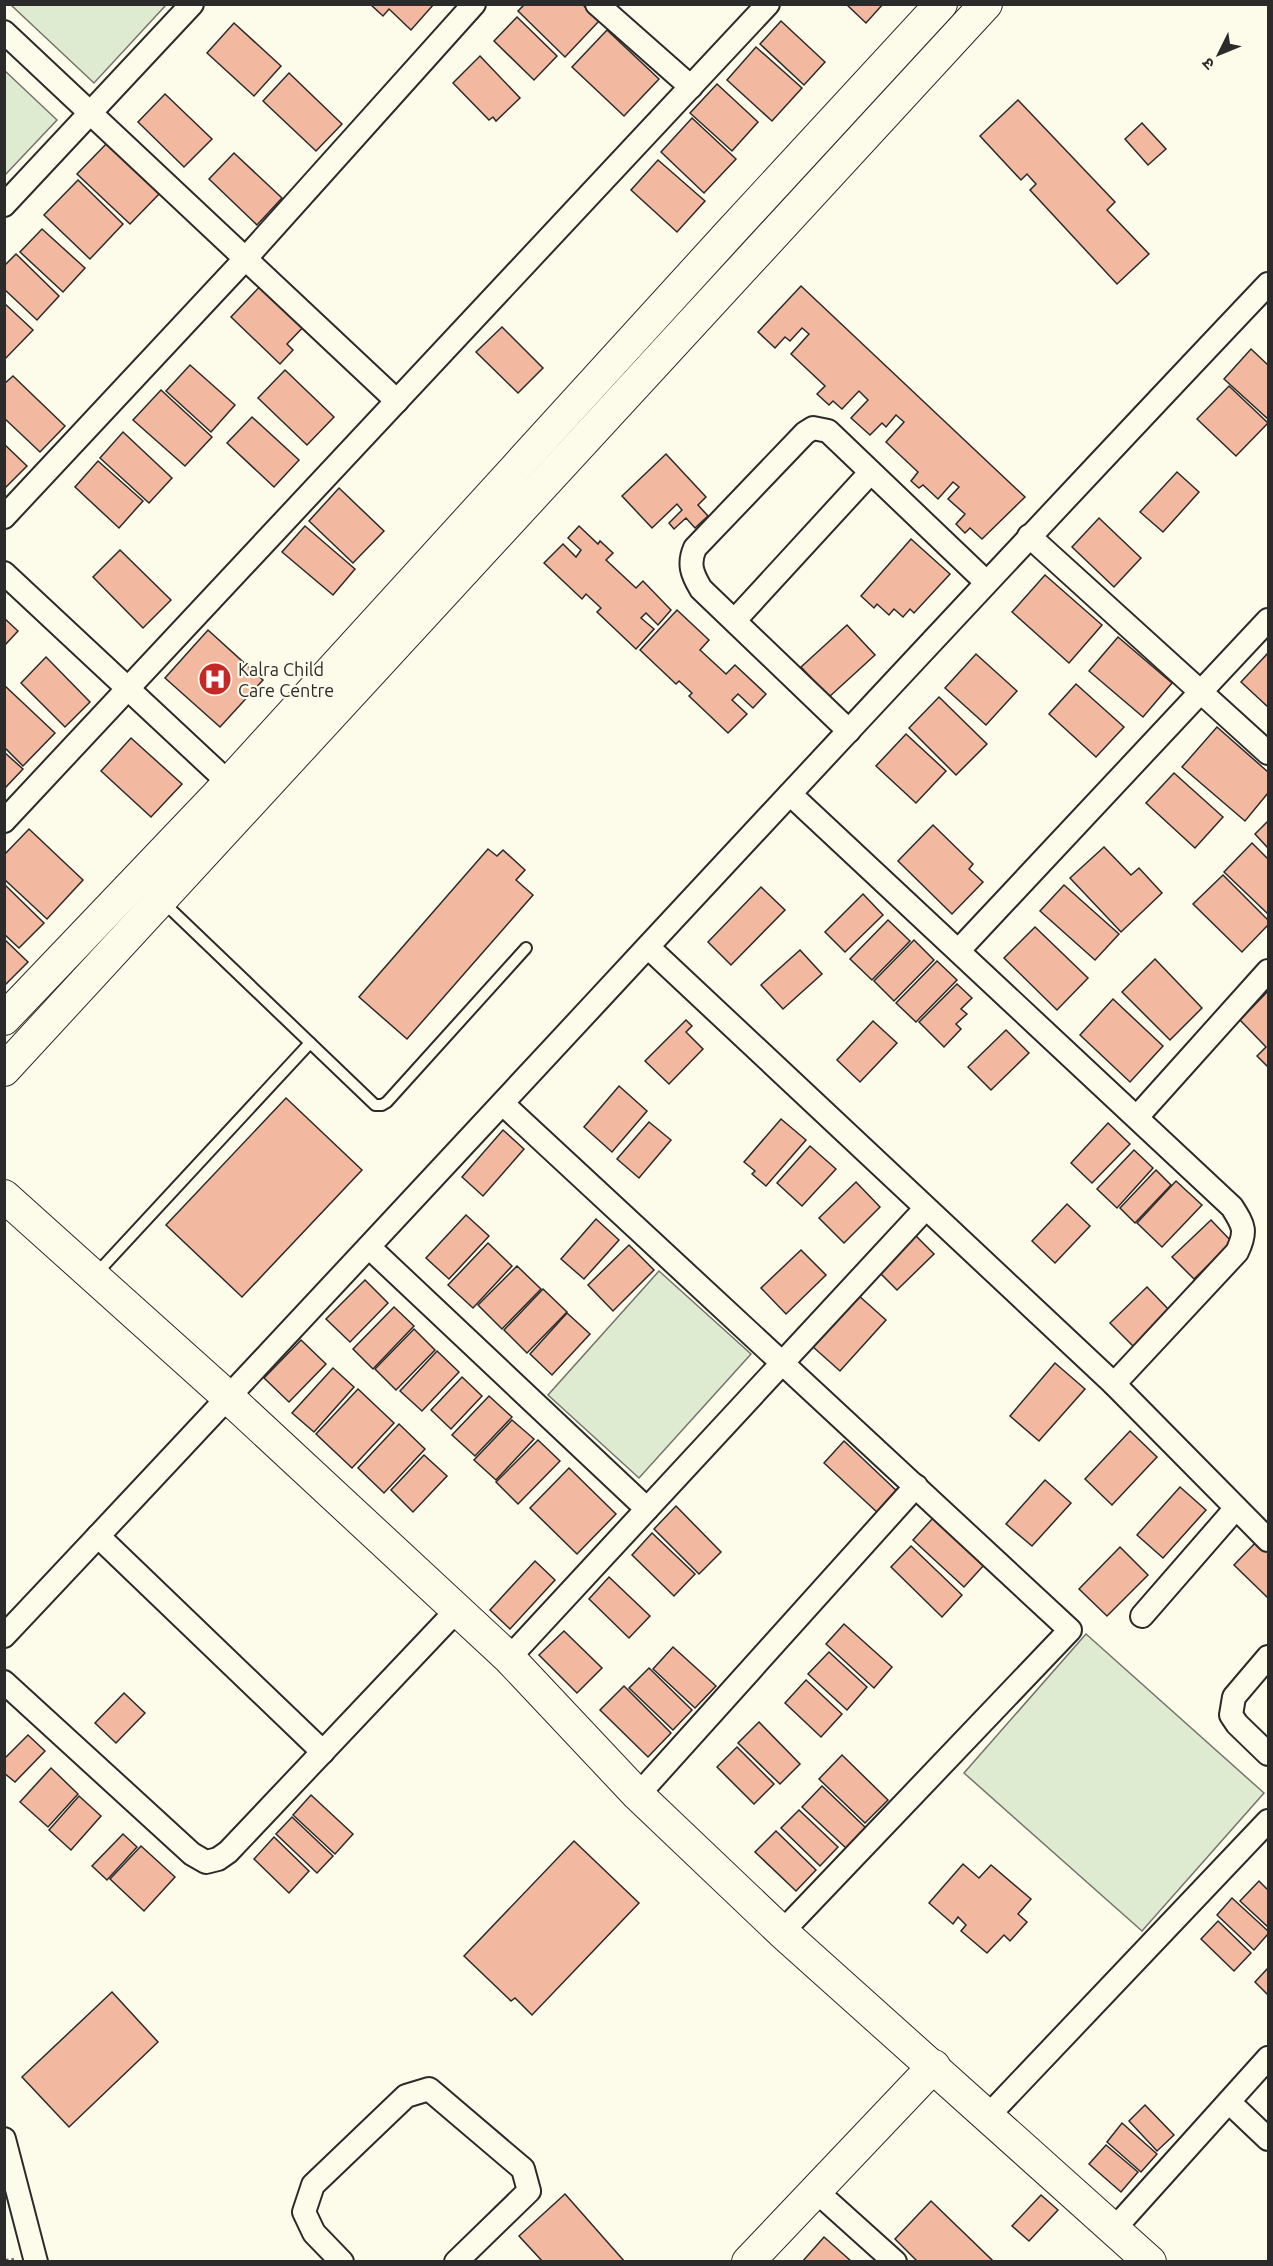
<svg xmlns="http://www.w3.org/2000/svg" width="1273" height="2266" font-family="Ubuntu,'Noto Sans Devanagari',sans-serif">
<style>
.green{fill:#deebd1;stroke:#74746e;stroke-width:1.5}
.building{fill:#f2b8a0;stroke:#2b2b2b;stroke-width:1.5}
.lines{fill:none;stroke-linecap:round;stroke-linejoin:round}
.lane-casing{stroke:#2b2b2b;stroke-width:14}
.street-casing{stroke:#2b2b2b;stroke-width:26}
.secondary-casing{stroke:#2b2b2b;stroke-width:34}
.path{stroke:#6a6964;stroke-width:4;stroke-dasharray:4.5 3;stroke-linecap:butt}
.lane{stroke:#fdfbea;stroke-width:10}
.street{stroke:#fdfbea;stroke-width:22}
.secondary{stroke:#fdfbea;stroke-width:32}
.labels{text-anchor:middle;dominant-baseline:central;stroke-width:4.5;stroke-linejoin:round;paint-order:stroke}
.poi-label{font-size:18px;fill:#2b2b2b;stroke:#fdfbea;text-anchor:start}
</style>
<rect width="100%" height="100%" fill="#fdfbea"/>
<!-- green -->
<g class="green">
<path d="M11 5H166L94 83Z"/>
<path d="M4 70 57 120 5 175H4Z"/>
<path d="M659 1271 751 1354 639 1478 548 1395Z"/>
<path d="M1086 1634 1264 1793 1142 1931 964 1773Z"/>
</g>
<!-- building -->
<g class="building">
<path d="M370 4H434L411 30 389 9 383 16Z"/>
<path d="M525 4H582L599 21 565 57 518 11Z"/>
<path d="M846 4H883L866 23Z"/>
<path d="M517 17 557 56 534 80 494 41Z"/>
<path d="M781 21 825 62 804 85 760 44Z"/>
<path d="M234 23 281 66 254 96 207 53Z"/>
<path d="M607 30 659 79 624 116 572 67Z"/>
<path d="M756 47 802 88 772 121 727 80Z"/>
<path d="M480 56 520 98 496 121 493 117 489 120 453 83Z"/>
<path d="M289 73 342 124 316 151 263 101Z"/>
<path d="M717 84 758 122 732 151 690 113Z"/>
<path d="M165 94 212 139 184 167 138 122Z"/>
<path d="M1018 100 1115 202 1107 210 1149 254 1117 284 1030 190 1036 184 1027 174 1021 180 980 136Z"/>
<path d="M692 118 736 159 704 193 661 152Z"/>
<path d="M1142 123 1166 149 1148 165 1125 139Z"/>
<path d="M109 141 162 191 130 224 77 174Z"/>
<path d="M234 153 282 198 257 225 209 179Z"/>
<path d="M658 160 705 201 677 232 631 190Z"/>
<path d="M78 180 123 224 90 259 44 215Z"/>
<path d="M42 229 85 268 63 292 20 252Z"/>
<path d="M16 254 59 296 37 320 4 289V266Z"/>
<path d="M267 279 310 320 287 344 293 350 280 364 231 317Z"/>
<path d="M801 286 1025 497 982 539 970 528 965 533 956 524 965 514 948 499 959 487 953 482 938 499 923 485 919 488 911 481 918 472 886 442 904 422 896 415 886 427 882 423 870 435 851 418 868 400 859 391 842 409 833 401 829 405 817 394 825 386 791 354 809 334 802 328 790 341 785 337 775 348 758 332Z"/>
<path d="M4 303 33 330 4 360Z"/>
<path d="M502 327 543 368 518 393 476 352Z"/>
<path d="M1251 349 1268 365V419L1224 379Z"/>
<path d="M190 365 235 405 211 432 166 391Z"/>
<path d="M285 370 334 417 307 445 258 398Z"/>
<path d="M13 376 65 426 40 452 4 418V384Z"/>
<path d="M1229 386 1268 423 1236 456 1197 419Z"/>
<path d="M161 390 212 437 185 466 133 420Z"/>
<path d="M252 417 299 460 274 487 227 443Z"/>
<path d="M123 432 172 478 149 503 100 458Z"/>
<path d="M4 444 27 466 4 489Z"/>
<path d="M666 454 706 497 698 505 708 516 695 528 686 518 674 529 669 523 682 510 677 504 652 528 622 496Z"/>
<path d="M98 461 143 501 119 528 75 487Z"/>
<path d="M1177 472 1199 492 1163 532 1140 512Z"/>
<path d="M339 488 384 531 353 563 309 521Z"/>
<path d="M1099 518 1141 558 1114 587 1072 547Z"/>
<path d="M305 526 355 569 333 595 282 552Z"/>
<path d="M579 526 598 544 600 541 613 553 606 560 636 588 643 581 671 610 658 625 646 613 641 618 654 629 636 649 597 612 601 608 586 594 582 599 544 563 563 544 576 557 581 550 568 538Z"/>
<path d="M911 539 950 574 914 613 910 609 903 617 894 609 889 615 877 604 874 608 861 596Z"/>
<path d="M120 550 171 600 143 628 93 577Z"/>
<path d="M1045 575 1102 625 1069 663 1012 612Z"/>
<path d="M677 610 709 640 700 650 726 674 735 665 766 694 753 708 738 694 732 700 747 714 728 733 689 696 692 693 679 681 676 684 640 650Z"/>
<path d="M4 618 18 631 4 646Z"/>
<path d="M847 625 875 655 829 697 801 667Z"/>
<path d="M208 630 263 680 220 727 165 678Z"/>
<path d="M1118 637 1172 683 1143 717 1089 671Z"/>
<path d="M1268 653V707L1241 682Z"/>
<path d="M976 654 1017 691 986 725 945 688Z"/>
<path d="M46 657 90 702 65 727 21 683Z"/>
<path d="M1076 684 1124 727 1096 757 1049 714Z"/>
<path d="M4 685 55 733 23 766 4 747Z"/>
<path d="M939 697 987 744 956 775 909 728Z"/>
<path d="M1217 727 1268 772V793L1245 821 1182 767Z"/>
<path d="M906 734 946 771 916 803 876 766Z"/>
<path d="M131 738 182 784 151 817 101 771Z"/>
<path d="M4 752 23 769 4 789Z"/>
<path d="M1174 773 1223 817 1195 848 1146 803Z"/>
<path d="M1268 821V848L1255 834Z"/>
<path d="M933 825 973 864 969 869 983 882 952 914 898 861Z"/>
<path d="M29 829 83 880 47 919 4 879V855Z"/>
<path d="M1252 843 1268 859V914L1224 872Z"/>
<path d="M1104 847 1131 875 1139 868 1162 893 1121 932 1070 878Z"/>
<path d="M488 849 497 856 503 850 525 870 516 880 533 895 407 1039 359 997Z"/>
<path d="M1223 875 1268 920V925L1242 952 1193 904Z"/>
<path d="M4 884 44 923 19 948 4 934Z"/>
<path d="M1064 885 1119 934 1095 960 1040 911Z"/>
<path d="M761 887 785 910 731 965 708 942Z"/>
<path d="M863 894 883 915 845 952 825 932Z"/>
<path d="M888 920 910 941 872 980 850 959Z"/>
<path d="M1035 927 1088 978 1057 1010 1004 958Z"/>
<path d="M4 939 28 962 4 986Z"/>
<path d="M914 940 934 960 894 1001 874 981Z"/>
<path d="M800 950 822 974 783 1009 761 985Z"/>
<path d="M1155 959 1202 1008 1170 1040 1122 992Z"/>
<path d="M937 961 957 980 916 1022 896 1003Z"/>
<path d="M957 984 972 998 961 1009 967 1014 956 1024 961 1029 944 1047 919 1022Z"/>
<path d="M1268 991V1067L1257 1056 1266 1047 1240 1020Z"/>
<path d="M1113 999 1163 1046 1130 1082 1080 1035Z"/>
<path d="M686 1020 692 1026 686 1032 703 1049 669 1084 645 1061Z"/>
<path d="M873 1021 897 1043 860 1082 837 1060Z"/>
<path d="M1006 1030 1029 1053 991 1090 968 1067Z"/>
<path d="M619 1086 647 1111 612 1152 584 1127Z"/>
<path d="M286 1098 362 1170 242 1297 166 1225Z"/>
<path d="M781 1119 806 1140 766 1186 752 1174 755 1171 744 1162Z"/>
<path d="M649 1122 671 1140 639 1178 617 1159Z"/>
<path d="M1108 1123 1130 1144 1092 1183 1071 1163Z"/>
<path d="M503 1130 524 1149 483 1196 462 1177Z"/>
<path d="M810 1146 836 1169 802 1206 777 1183Z"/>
<path d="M1134 1150 1153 1168 1117 1208 1097 1189Z"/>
<path d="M1156 1170 1171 1185 1135 1223 1120 1208Z"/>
<path d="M1176 1181 1202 1205 1162 1247 1137 1223Z"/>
<path d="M856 1182 880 1207 844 1243 819 1218Z"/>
<path d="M1067 1204 1090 1226 1055 1263 1032 1241Z"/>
<path d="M466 1215 489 1236 449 1279 426 1258Z"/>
<path d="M596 1219 619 1240 584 1279 561 1259Z"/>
<path d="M1211 1220 1232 1242 1194 1279 1172 1257Z"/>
<path d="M912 1232 934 1254 897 1290 875 1268Z"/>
<path d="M488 1243 512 1266 473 1308 448 1285Z"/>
<path d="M629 1245 654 1270 613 1311 588 1285Z"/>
<path d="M801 1250 826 1275 786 1314 761 1288Z"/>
<path d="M517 1266 541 1289 502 1329 478 1305Z"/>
<path d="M365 1280 388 1303 350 1342 326 1319Z"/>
<path d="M1147 1287 1170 1311 1134 1347 1110 1323Z"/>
<path d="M543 1289 567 1312 527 1353 504 1330Z"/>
<path d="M858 1295 886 1320 840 1371 812 1346Z"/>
<path d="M394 1307 414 1326 373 1369 353 1349Z"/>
<path d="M567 1313 590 1334 552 1375 530 1354Z"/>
<path d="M414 1329 435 1350 396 1390 375 1369Z"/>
<path d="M301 1340 326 1364 289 1402 264 1378Z"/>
<path d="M437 1351 459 1372 422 1411 400 1391Z"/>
<path d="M1055 1363 1085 1389 1039 1441 1010 1416Z"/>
<path d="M333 1368 354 1387 314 1432 292 1413Z"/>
<path d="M462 1377 482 1396 451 1429 431 1410Z"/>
<path d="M358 1389 394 1423 352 1468 316 1434Z"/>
<path d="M489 1396 512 1417 475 1456 452 1435Z"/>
<path d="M512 1420 534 1439 496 1480 474 1460Z"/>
<path d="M399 1424 425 1449 384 1493 358 1468Z"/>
<path d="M1130 1431 1157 1457 1112 1505 1085 1479Z"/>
<path d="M538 1440 560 1461 518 1504 496 1482Z"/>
<path d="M844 1441 899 1493 879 1514 824 1463Z"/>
<path d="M424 1455 447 1476 413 1512 391 1490Z"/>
<path d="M569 1468 616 1514 577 1554 530 1508Z"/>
<path d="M1045 1480 1071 1503 1032 1546 1006 1524Z"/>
<path d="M1180 1487 1206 1510 1163 1558 1137 1535Z"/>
<path d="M676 1506 721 1552 699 1574 654 1529Z"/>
<path d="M933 1518 984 1565 964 1587 913 1540Z"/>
<path d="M652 1533 695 1574 674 1596 632 1555Z"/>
<path d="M1258 1540 1268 1549V1598L1234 1565Z"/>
<path d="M911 1546 962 1595 942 1617 891 1567Z"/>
<path d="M1120 1547 1148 1575 1107 1616 1079 1589Z"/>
<path d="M535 1561 555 1580 510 1629 490 1610Z"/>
<path d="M609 1577 650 1616 629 1638 589 1599Z"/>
<path d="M844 1624 892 1667 874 1688 826 1644Z"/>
<path d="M564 1631 602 1668 577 1693 539 1655Z"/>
<path d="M673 1647 716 1686 695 1708 653 1669Z"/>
<path d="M829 1652 867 1687 847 1710 808 1674Z"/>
<path d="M649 1668 692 1710 673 1730 629 1688Z"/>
<path d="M806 1680 842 1714 821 1737 785 1703Z"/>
<path d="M624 1686 671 1733 648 1757 600 1710Z"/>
<path d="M124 1693 145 1713 116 1743 95 1723Z"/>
<path d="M759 1722 800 1764 780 1784 738 1743Z"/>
<path d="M28 1735 45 1751 15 1782 4 1773V1759Z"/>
<path d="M737 1747 774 1784 754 1804 717 1767Z"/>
<path d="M842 1755 888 1800 865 1823 819 1779Z"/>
<path d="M51 1768 78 1794 48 1827 20 1802Z"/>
<path d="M822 1786 866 1828 847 1849 802 1807Z"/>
<path d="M311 1795 353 1834 335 1854 293 1815Z"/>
<path d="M79 1796 101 1816 71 1850 49 1830Z"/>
<path d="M799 1810 838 1847 820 1866 781 1828Z"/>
<path d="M292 1817 333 1856 317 1873 276 1834Z"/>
<path d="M776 1831 816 1870 796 1891 755 1852Z"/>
<path d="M123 1834 137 1847 107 1880 92 1866Z"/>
<path d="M274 1837 309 1871 289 1893 254 1859Z"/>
<path d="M574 1841 639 1903 532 2015 515 1998 511 2001 464 1956Z"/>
<path d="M141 1846 175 1877 144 1911 110 1879Z"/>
<path d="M963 1864 979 1878 991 1865 1031 1899 1018 1914 1027 1922 1010 1941 1004 1935 987 1953 961 1931 966 1925 958 1917 953 1924 929 1903Z"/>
<path d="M1259 1881 1268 1890V1927L1240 1901Z"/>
<path d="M1232 1898 1268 1931V1934L1254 1950 1217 1915Z"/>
<path d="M1218 1921 1251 1953 1234 1971 1201 1939Z"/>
<path d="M1268 1968V1995L1255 1982Z"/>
<path d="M112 1992 158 2042 69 2127 22 2077Z"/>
<path d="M1145 2105 1174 2135 1157 2151 1129 2121Z"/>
<path d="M1122 2123 1157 2154 1141 2172 1107 2142Z"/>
<path d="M1106 2145 1138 2172 1121 2192 1089 2164Z"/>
<path d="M565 2194 625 2262H543L519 2236Z"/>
<path d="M1041 2195 1058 2210 1029 2241 1012 2226Z"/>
<path d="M931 2201 992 2260 991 2262H918L895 2239Z"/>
<path d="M824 2237 852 2262H802Z"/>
</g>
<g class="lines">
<!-- lane casing -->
<g class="lane-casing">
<g id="lane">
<path d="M162 901 375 1105H382L387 1102 526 948"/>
<path d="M96 1274 310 1043"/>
</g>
</g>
<!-- street casing -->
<g class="street-casing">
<g id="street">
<path d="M597 4 691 87"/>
<path d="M4 32 397 401"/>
<path d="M4 205 192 4"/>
<path d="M4 517 246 258 474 4"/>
<path d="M1029 536 1268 753"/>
<path d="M4 573 229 783"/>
<path d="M735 620 870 473"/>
<path d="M849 731 701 589C692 574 688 564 695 548L805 433 813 428 828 431 986 582"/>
<path d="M790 794 1232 1207C1244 1226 1247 1231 1237 1252L1114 1384"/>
<path d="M4 821 768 4"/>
<path d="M648 947 1114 1384 1268 1540"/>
<path d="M959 950 1268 620"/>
<path d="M503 1104 1070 1630 782 1932"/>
<path d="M1137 1117 1268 971"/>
<path d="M370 1248 647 1509"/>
<path d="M98 1536 323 1752"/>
<path d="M1142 1616 1236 1508"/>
<path d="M4 1636C428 1187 844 731 1268 284"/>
<path d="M1268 1657 1234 1697 1231 1715 1237 1724 1268 1754"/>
<path d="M509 1658 925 1209"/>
<path d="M4 1682 192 1854 206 1862 218 1859 228 1852 457 1610"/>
<path d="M638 1795 916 1486"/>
<path d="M1229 2102 1268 2139"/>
<path d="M987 2117 1268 1821"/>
<path d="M4 2139 36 2262"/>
<path d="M815 2190 895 2262"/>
<path d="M1115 2228 1268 2058"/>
<path d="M342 2262 314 2233 304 2212 313 2185 406 2096 429 2089 523 2169 529 2191 456 2262"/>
</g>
</g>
<!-- secondary casing -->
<g class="secondary-casing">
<g id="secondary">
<path d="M4 1019 229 783 728 235 941 4"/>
<path d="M4 1070 986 4"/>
<path d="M4 1196 229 1398 509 1658 638 1795 782 1932 1150 2262"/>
<path d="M748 2262 934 2066"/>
</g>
</g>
<!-- path -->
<path class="path" d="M4 2261 14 2260"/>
<!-- lane -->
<use href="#lane" class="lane"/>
<!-- street -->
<use href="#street" class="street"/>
<!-- secondary -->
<use href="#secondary" class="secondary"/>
</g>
<!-- icons -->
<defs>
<g id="hospital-disc" transform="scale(1.725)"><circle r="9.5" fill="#c62828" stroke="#fdfbea"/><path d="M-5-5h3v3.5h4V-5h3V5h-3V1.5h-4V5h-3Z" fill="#fff"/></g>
</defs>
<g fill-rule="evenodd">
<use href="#hospital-disc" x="215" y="679"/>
</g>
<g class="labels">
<!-- poi labels -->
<g class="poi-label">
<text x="238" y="669">Kalra Child<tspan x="238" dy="21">Care Centre</tspan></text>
</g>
</g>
<!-- border -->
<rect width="1273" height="2266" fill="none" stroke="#2b2b2b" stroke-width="12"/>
<!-- north arrow -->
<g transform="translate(1219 54) rotate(227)" stroke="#fdfbea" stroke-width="4.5" paint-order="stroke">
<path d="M0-4.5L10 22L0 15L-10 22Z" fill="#2b2b2b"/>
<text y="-9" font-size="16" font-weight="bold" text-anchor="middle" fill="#2b2b2b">उ</text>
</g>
</svg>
